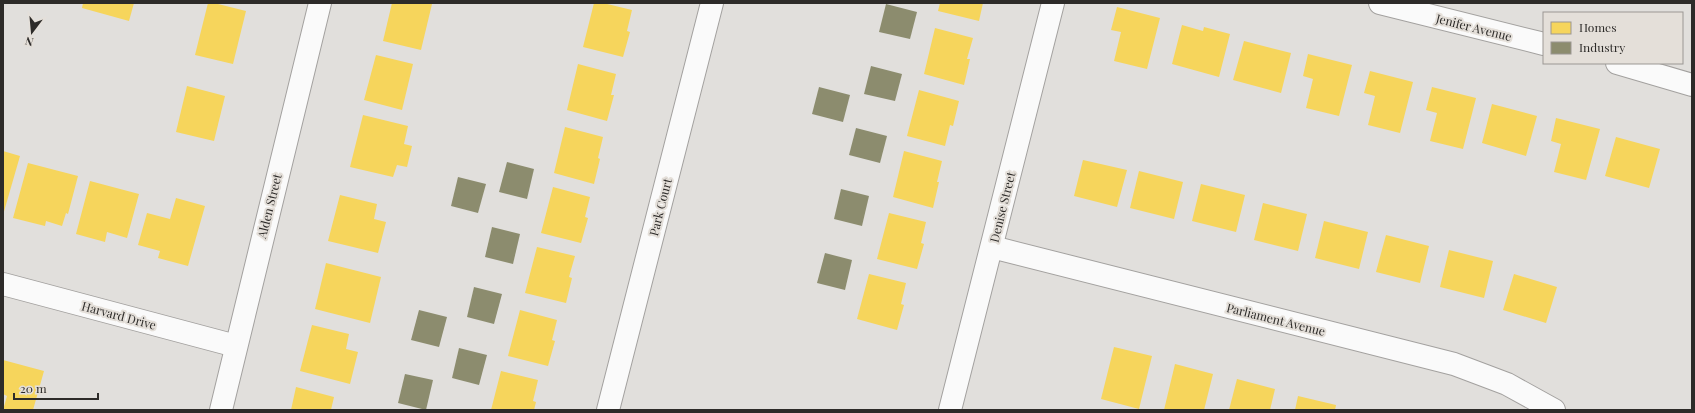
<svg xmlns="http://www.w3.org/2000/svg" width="1695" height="413" font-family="'Playfair Display',serif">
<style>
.homes{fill:#f6d55c}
.industry{fill:#8c8c6e}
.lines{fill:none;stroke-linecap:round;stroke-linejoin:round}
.minor-casing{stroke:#a3a19f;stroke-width:24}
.minor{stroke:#fafafa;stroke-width:22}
.labels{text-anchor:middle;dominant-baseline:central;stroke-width:4;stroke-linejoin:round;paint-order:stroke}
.street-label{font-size:12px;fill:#2d2b29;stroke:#e4dfd9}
</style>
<rect width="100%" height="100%" fill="#e1dfdc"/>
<!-- homes -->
<g class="homes">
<path d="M83 3H134L129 21 82 8Z"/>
<path d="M208 3H214L246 11 233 64 195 55Z"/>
<path d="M392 3 432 4 421 50 383 41Z"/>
<path d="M594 3H603L632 10 627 31 630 32 623 57 583 47Z"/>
<path d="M940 3H983L979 21 938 11Z"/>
<path d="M1117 7 1160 18 1147 69 1114 61 1121 32 1111 30Z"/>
<path d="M1182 25 1203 31 1204 27 1230 34 1219 77 1172 64Z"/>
<path d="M935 28 973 38 967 59H970L964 85 924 74Z"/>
<path d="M1244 41 1291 53 1281 93 1233 80Z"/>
<path d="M1308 54 1352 65 1339 116 1306 108 1313 79 1303 76Z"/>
<path d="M376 55 413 64 402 110 364 100Z"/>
<path d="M578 64 616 74 611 95H614L607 121 567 110Z"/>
<path d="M1370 71 1413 82 1400 133 1368 125 1375 96 1364 93Z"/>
<path d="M187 86 225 96 214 141 176 132Z"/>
<path d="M1432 87 1476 98 1463 149 1430 141 1437 113 1426 110Z"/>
<path d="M919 90 959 101 953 126 950 125 945 146 907 136Z"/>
<path d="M1492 104 1537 116 1526 156 1482 143Z"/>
<path d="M363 115 408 126 404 144 412 146 407 167 397 165 393 177 350 167Z"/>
<path d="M1556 118 1600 129 1586 180 1554 172 1561 144 1551 141Z"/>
<path d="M565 127 603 137 598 158 600 159 594 184 554 173Z"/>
<path d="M1616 137 1660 149 1649 188 1605 176Z"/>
<path d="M3 151 20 156 3 215Z"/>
<path d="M904 151 942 161 937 182H939L933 208 893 197Z"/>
<path d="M1083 160 1127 170 1117 207 1074 196Z"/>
<path d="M28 163 78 176 68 214 66 213 62 226 46 221 45 226 13 218Z"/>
<path d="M1139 171 1183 182 1174 219 1130 208Z"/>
<path d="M90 181 139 194 127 238 107 232 105 242 76 234Z"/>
<path d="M1201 184 1245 195 1236 232 1192 221Z"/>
<path d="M553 187 590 197 585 217 588 218 581 243 541 233Z"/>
<path d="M340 195 377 204 374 219 386 222 378 253 328 241Z"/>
<path d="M176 198 205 206 188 266 158 258 160 251 138 245 147 213 170 219Z"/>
<path d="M1263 203 1307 214 1298 251 1254 240Z"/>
<path d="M889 213 926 222 921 243 924 244 917 269 877 259Z"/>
<path d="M1324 221 1368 232 1359 269 1315 258Z"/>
<path d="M1386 235 1429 246 1420 283 1376 272Z"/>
<path d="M537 247 575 256 569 277 572 278 566 303 525 293Z"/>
<path d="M1449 250 1493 261 1484 298 1440 287Z"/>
<path d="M326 263 381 277 370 323 315 309Z"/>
<path d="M869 274 906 283 901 304 904 305 897 330 857 319Z"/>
<path d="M1514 274 1557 287 1546 323 1503 310Z"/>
<path d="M520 310 557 320 552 340 555 341 548 366 508 356Z"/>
<path d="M312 325 349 334 346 349 358 352 350 384 300 371Z"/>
<path d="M1114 347 1152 356 1139 409 1101 399Z"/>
<path d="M3 360 44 371 33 410H3L7 396 3 394Z"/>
<path d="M1175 364 1213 374 1204 410H1164Z"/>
<path d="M501 371 538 380 533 401 536 402 534 410H491Z"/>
<path d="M1237 379 1275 389 1270 410H1229Z"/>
<path d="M296 387 334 397 331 410H291Z"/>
<path d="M1298 396 1336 405 1335 410H1295Z"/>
</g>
<!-- industry -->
<g class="industry">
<path d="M886 4 917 12 910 39 879 32Z"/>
<path d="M871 66 902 74 895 101 864 94Z"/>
<path d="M819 87 850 95 843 122 812 114Z"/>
<path d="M856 128 887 136 880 163 849 155Z"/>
<path d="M507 162 534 169 527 199 499 192Z"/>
<path d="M458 177 486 184 478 213 451 206Z"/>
<path d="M841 189 869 196 862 226 834 219Z"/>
<path d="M492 227 520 234 513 264 485 257Z"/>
<path d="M825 253 852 260 845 290 817 283Z"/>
<path d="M474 287 502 294 494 324 467 317Z"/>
<path d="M419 310 447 317 439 347 411 340Z"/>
<path d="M459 348 487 355 479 385 452 378Z"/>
<path d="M405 374 433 380 426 410 398 403Z"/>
</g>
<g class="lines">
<!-- minor casing -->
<g class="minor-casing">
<g id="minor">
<path d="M1380 3 1544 44"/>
<path d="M1617 63 1692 85"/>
<path d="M992 247 1454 364 1507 384 1554 410"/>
<path d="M3 284 236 346"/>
<path d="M221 410 320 3"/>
<path d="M608 410 712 3"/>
<path d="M950 410 1053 3"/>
</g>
</g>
<!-- minor -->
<use href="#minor" class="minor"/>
</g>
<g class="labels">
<!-- street labels -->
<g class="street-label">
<text transform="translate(1474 27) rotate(14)">Jenifer Avenue</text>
<text transform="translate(269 206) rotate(-76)">Alden Street</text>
<text transform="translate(660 207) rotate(-76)">Park Court</text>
<text transform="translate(1002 207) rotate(-76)">Denise Street</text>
<text transform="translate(119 315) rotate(15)">Harvard Drive</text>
<text transform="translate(1276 319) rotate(14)">Parliament Avenue</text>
</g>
</g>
<!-- border -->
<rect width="1695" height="413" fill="none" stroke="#2d2b29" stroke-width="8"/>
<!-- legend -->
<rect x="1543" y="12" width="140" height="52" fill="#e4dfd9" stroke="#9b9793"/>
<rect x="1551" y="22" width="20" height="12" fill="#f6d55c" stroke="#9b9793"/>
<text x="1579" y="32" font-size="12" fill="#2d2b29">Homes</text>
<rect x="1551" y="42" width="20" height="12" fill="#8c8c6e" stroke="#9b9793"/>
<text x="1579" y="52" font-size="12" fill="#2d2b29">Industry</text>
<!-- north arrow -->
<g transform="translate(32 32) rotate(196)" stroke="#e4dfd9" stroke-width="3" paint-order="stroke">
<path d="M0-3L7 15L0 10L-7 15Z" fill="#2d2b29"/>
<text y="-6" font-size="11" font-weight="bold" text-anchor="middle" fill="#2d2b29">N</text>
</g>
<!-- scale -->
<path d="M14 393v6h84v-6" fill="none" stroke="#2d2b29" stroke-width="2"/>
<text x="20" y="393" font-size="12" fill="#2d2b29" stroke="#e4dfd9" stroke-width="3" paint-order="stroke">20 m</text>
</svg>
